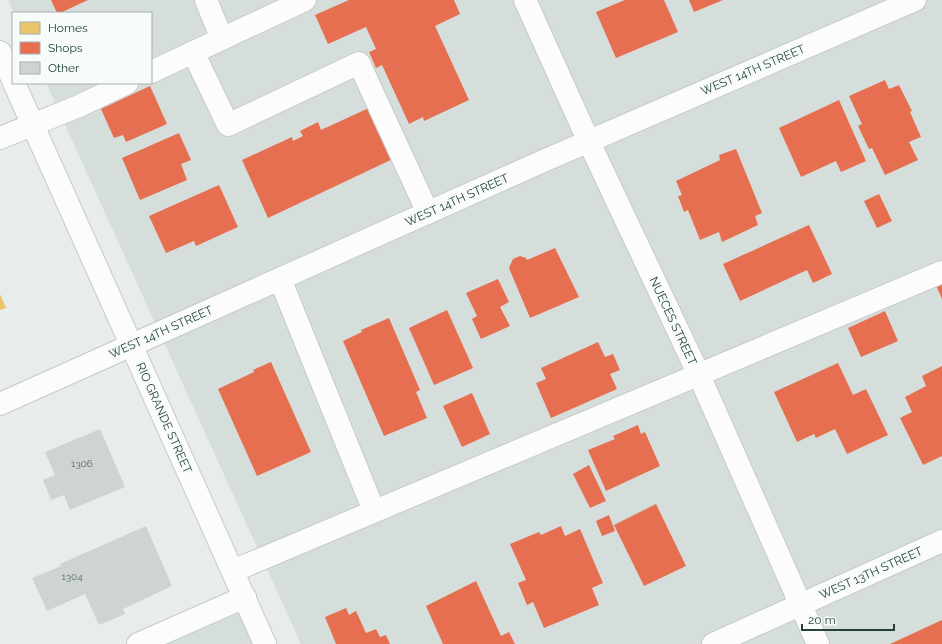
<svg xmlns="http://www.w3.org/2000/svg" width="942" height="644" font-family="Raleway,sans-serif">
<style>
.built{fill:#d6dedb}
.homes{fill:#e9c46a}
.shops{fill:#e76f51}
.building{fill:#cfd4d2}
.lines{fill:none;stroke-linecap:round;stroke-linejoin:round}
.minor-casing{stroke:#c5cac8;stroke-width:24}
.minor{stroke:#fcfcfc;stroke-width:22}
.labels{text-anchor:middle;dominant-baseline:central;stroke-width:4;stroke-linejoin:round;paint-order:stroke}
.number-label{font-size:10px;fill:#506761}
.street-label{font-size:12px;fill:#24423a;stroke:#f7fbf9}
</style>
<rect width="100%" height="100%" fill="#e8edeb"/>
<!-- built -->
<g class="built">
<path d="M8 0H942V644H301L46 83H151V13H14Z"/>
<path d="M245 597 265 644H139Z"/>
</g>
<!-- homes -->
<path class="homes" d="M0 294 6 308 0 310Z"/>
<!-- shops -->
<g class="shops">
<path d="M51 0H88L60 13H57Z"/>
<path d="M349 0H454L460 14 435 26 469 100 424 121 423 117 409 124 382 65 376 68 369 52 376 49 366 27 328 44 315 15Z"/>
<path d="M625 0H664L678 32 616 58 596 12Z"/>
<path d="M689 0H723L694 12Z"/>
<path d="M885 80 889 89 899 85 912 111 910 112 921 137 909 142 918 160 885 175 872 148 869 149 858 126 862 124 849 96Z"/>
<path d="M150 86 167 124 126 142 123 135 114 138 101 109Z"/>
<path d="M839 100 866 161 841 172 836 161 801 177 779 128Z"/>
<path d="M371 107 395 158 268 218 242 160 292 137 293 141 303 136 300 131 318 122 321 130Z"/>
<path d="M179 133 191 160 181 164 187 180 140 200 122 158Z"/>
<path d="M736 149 762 213 755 216 758 225 722 242 719 232 700 240 688 210 684 212 678 196 682 195 676 181 720 160 719 155Z"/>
<path d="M219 185 238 227 196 246 194 241 166 253 149 216Z"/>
<path d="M879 194 892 221 877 228 864 201Z"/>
<path d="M809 225 832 274 813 283 807 270 740 301 723 264Z"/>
<path d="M555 248 579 297 530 318 509 268 513 259 520 256 526 258 527 260Z"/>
<path d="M498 279 509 302 500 307 510 326 481 339 472 319 477 316 466 293Z"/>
<path d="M942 280V299L935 283Z"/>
<path d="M447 310 473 368 434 385 409 328Z"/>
<path d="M885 311 898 341 861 357 848 328Z"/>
<path d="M389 318 420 390 416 392 427 418 384 436 343 341 362 332 361 330Z"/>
<path d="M598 342 605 357 613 354 620 370 610 374 617 389 551 418 536 383 546 379 541 368Z"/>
<path d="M271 362 311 452 257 476 218 389 254 372 253 370Z"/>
<path d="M838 363 853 395 866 389 888 435 847 454 835 429 816 438 814 434 797 442 774 392Z"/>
<path d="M942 366V456L923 465 900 418 912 412 905 397 926 386 922 376Z"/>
<path d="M472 393 490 434 462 447 443 406Z"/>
<path d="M638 425 641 434 645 432 660 466 606 491 588 450 615 439 613 436Z"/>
<path d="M589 465 606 501 590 508 573 474Z"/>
<path d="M656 504 686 566 644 586 614 525Z"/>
<path d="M609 515 615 531 602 536 596 521Z"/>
<path d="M561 526 565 536 580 529 603 583 592 588 599 605 544 628 533 602 527 605 518 583 526 580 510 544 539 532 541 535Z"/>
<path d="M476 581 501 636 509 632 515 644H443L426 606Z"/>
<path d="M346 608 349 615 356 611 366 633 376 629 380 637 386 635 390 644H336L325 617Z"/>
<path d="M942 620V644H890Z"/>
</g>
<!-- building -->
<g class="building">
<path d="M100 429 125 487 70 510 64 495 51 500 43 480 55 475 45 452Z"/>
<path d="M146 526 172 586 123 609 125 614 99 625 85 594 47 611 32 578 61 566 60 564Z"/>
</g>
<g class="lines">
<!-- minor casing -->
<g class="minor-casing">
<g id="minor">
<path d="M206 0 222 39"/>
<path d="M525 0 589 142 699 375 818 644"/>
<path d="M0 52 13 80"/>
<path d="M193 52 228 125 359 63 428 213"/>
<path d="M151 72 305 0"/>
<path d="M14 83 265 644"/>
<path d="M0 138 79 106 127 83"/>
<path d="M280 279 374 511"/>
<path d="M0 404 541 162 915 0"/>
<path d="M233 571 942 272"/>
<path d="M138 644 245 597"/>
<path d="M713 644 942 541"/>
</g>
</g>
<!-- minor -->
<use href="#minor" class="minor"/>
</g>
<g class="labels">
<!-- number labels -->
<g class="number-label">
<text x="82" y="463">1306</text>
<text x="72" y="576">1304</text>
</g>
<!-- street labels -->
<g class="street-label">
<text transform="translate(753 70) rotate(-23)">WEST 14TH STREET</text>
<text transform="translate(457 200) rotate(-24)">WEST 14TH STREET</text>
<text transform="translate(673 321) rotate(65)">NUECES STREET</text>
<text transform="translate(161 332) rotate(-24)">WEST 14TH STREET</text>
<text transform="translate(164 418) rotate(66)">RIO GRANDE STREET</text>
<text transform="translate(871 573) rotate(-24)">WEST 13TH STREET</text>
</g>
</g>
<!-- legend -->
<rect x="12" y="12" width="140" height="72" fill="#f7fbf9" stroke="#a3b1ad"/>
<rect x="20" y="22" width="20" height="12" fill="#e9c46a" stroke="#a3b1ad"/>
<text x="48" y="32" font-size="12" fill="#24423a">Homes</text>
<rect x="20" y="42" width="20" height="12" fill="#e76f51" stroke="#a3b1ad"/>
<text x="48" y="52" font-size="12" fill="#24423a">Shops</text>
<rect x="20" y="62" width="20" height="12" fill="#cfd4d2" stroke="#a3b1ad"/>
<text x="48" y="72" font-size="12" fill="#24423a">Other</text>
<!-- scale -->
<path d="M802 624v6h92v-6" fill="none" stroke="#24423a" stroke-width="2"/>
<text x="808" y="624" font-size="12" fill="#24423a" stroke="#f7fbf9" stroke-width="3" paint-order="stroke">20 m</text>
</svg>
